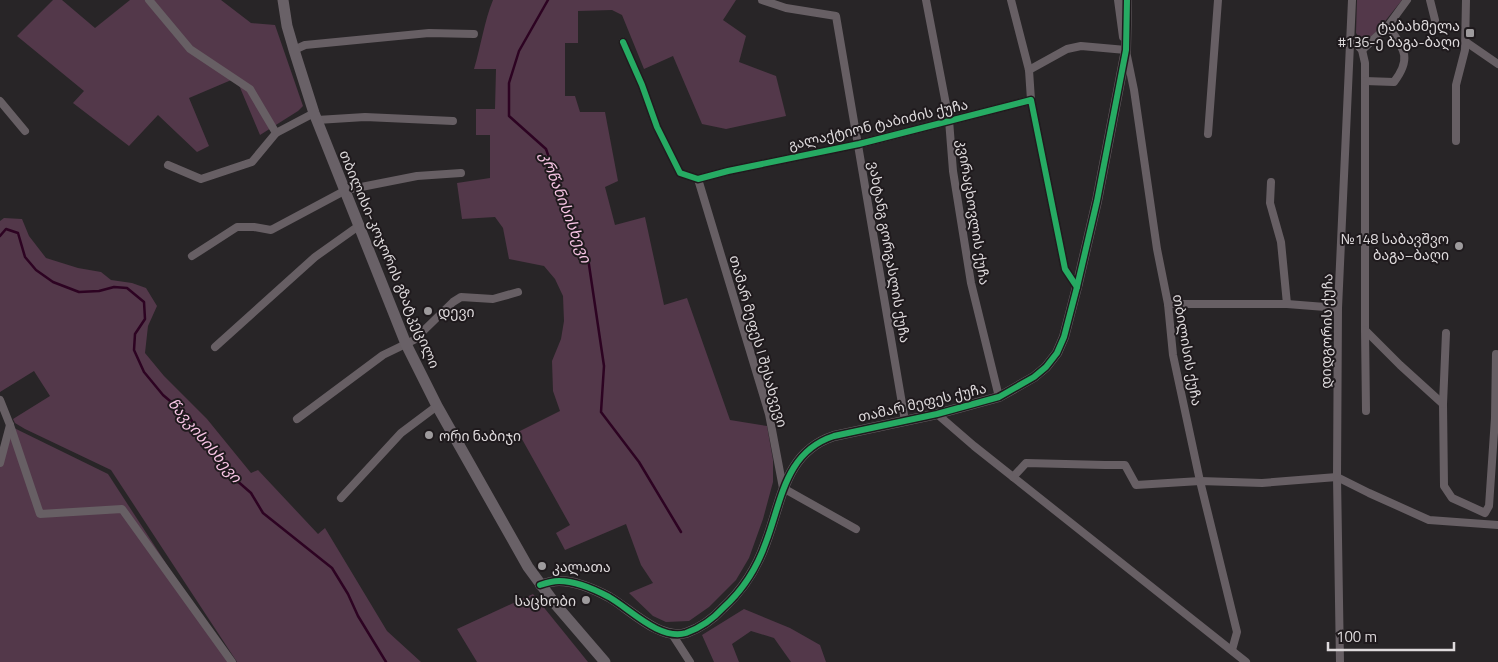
<svg xmlns="http://www.w3.org/2000/svg" width="1498" height="662" font-family="'Titillium Web','Noto Sans Georgian',sans-serif">
<style>
.green{fill:#53384a}
.lines{fill:none;stroke-linecap:round;stroke-linejoin:round}
.stream{stroke:#2d0322;stroke-width:2.5}
.minor{stroke:#675f64;stroke-width:8}
.tertiary{stroke:#675f64;stroke-width:10}
.secondary{stroke:#696167;stroke-width:11}
.cycleway-casing{stroke:#1f1a1d;stroke-width:9}
.cycleway{stroke:#26ab63;stroke-width:6}
.poi-dot{fill:#9e9b9d;stroke:#1f1a1d;stroke-width:2}
.labels{text-anchor:middle;dominant-baseline:central;stroke-width:4;stroke-linejoin:round;paint-order:stroke}
.poi-label{font-size:14px;fill:#dedadc;stroke:#1f1a1d;text-anchor:end}
.street-label{font-size:14px;fill:#dedadc;stroke:#1f1a1d}
.water-label{font-size:15px;font-style:italic;fill:#f8c5e5;stroke:#1f1a1d}
</style>
<rect width="100%" height="100%" fill="#282527"/>
<!-- green -->
<g class="green">
<path d="M53 0H62L95 28 130 0H221L251 23 275 25 303 106 298 111 260 135 236 78 189 98 209 146 197 152 158 115 129 146 73 103 84 91 17 36Z"/>
<path d="M493 0H736L723 20 746 36 739 62 776 76 786 116 726 129 702 124 673 56 644 69 622 15 612 10 578 11V43H565V96H575L580 112H605L618 181 605 187 615 225 645 217 664 305 687 298 730 420 767 426 773 460V482L763 519 749 558 736 580 709 607 689 621 666 622 653 616 629 593 653 583 641 565 626 524 565 550 556 533 570 525 518 432 560 411 553 391 552 361 561 339 564 321 563 296 555 279 544 266 509 259 503 228 495 217 462 219 457 183 490 178V135H476V109H495L496 69H474C481 46 484 22 493 0Z"/>
<path d="M1357 0H1402L1378 30 1367 40 1359 37 1356 33Z"/>
<path d="M4 218 22 219 29 236 46 258 78 268 101 272 111 280 132 283 146 288 157 306 148 326 145 353 164 376 207 419 251 473 258 470 318 534 325 528 387 631 421 662H237L111 470 25 429 15 423 13 419 50 396 34 371 0 392V221Z"/>
<path d="M10 426 108 474 230 662H0V467Z"/>
<path d="M533 594 588 662H477L457 629Z"/>
<path d="M744 609 790 628 820 645 826 662H791L774 638 751 631 732 644 739 662H714L702 635Z"/>
</g>
<g class="lines">
<!-- stream -->
<g class="stream">
<path d="M548 0 519 51 509 83V116L546 149 569 215 588 258 604 366 601 412 639 462 681 532"/>
<path d="M0 236 6 229 18 233 25 257 36 270 53 282 79 292 99 291 114 287 127 288 144 302 145 319 135 334 134 350 144 372 163 395 190 418 210 451 235 479 251 493 263 513 332 568 348 594 358 616 386 662"/>
</g>
<!-- minor -->
<g class="minor">
<path d="M149 0 190 49 250 89 276 133"/>
<path d="M762 0 786 8 836 16 905 421"/>
<path d="M926 0 949 120 953 171 971 283 999 397"/>
<path d="M1011 0 1029 70 1031 100"/>
<path d="M1118 0 1123 37"/>
<path d="M1430 0 1435 20"/>
<path d="M1351 39 1362 50 1365 63V330L1400 365 1443 404 1444 486 1452 498 1485 513 1489 506 1495 418 1496 354"/>
<path d="M623 42 642 85 657 127 680 173 698 179 728 171 859 144 1031 100 1065 269 1077 287"/>
<path d="M1466 42 1498 64"/>
<path d="M294 50 305 45 429 33 474 34"/>
<path d="M1362 50 1388 26 1407 0"/>
<path d="M1127 56 1134 90 1157 249 1168 304 1173 355 1200 481 1237 632 1232 650"/>
<path d="M1029 70 1067 49 1081 46 1126 50"/>
<path d="M1365 81 1394 82C1413 57 1403 48 1388 26"/>
<path d="M0 101 25 131"/>
<path d="M317 120 365 117 453 121"/>
<path d="M1208 134 1218 0"/>
<path d="M1456 141V85L1465 50 1466 0"/>
<path d="M168 165 201 179 252 162 276 133 314 113"/>
<path d="M698 179 769 414 783 488 856 529"/>
<path d="M1271 182 1270 203 1281 242 1287 304"/>
<path d="M192 256 237 227H254L271 230 346 190 417 176 461 173"/>
<path d="M1168 304H1287L1338 308"/>
<path d="M1365 330 1366 411"/>
<path d="M215 347 315 257 360 225"/>
<path d="M0 400 10 425 40 514 122 509 232 662"/>
<path d="M1443 404 1446 333"/>
<path d="M937 414 974 446 1246 662"/>
<path d="M297 419 383 355 414 340 453 302 461 297 493 299 518 292"/>
<path d="M0 463 10 425"/>
<path d="M1013 477 1026 463 1105 465H1125L1136 485 1200 481 1262 483 1337 477 1369 493 1429 520 1498 525"/>
<path d="M341 498 401 433 437 406"/>
<path d="M672 634 690 662"/>
<path d="M1340 662 1337 477 1338 308 1352 0"/>
</g>
<!-- tertiary -->
<path class="tertiary" d="M540 585C546 583 553 581 559 581 576 581 594 589 609 597 630 609 660 641 686 633 700 628 713 619 723 608 743 590 757 568 766 542 782 500 785 452 834 436L937 414 999 397 1034 377 1046 367 1057 353 1064 337 1077 287 1097 201 1126 50 1127 0"/>
<!-- secondary -->
<path class="secondary" d="M283 0 287 26 294 50 314 113 406 344 437 406 528 567 556 605 605 662"/>
<!-- cycleway casing -->
<g class="cycleway-casing">
<g id="cycleway">
<path d="M623 42 642 85 657 127 680 173 698 179 728 171 859 144 1031 100 1065 269 1077 287"/>
<path d="M540 585C546 583 553 581 559 581 576 581 594 589 609 597 630 609 660 641 686 633 700 628 713 619 723 608 743 590 757 568 766 542 782 500 785 452 834 436L937 414 999 397 1034 377 1046 367 1057 353 1064 337 1077 287 1097 201 1126 50 1127 0"/>
</g>
</g>
<!-- cycleway -->
<use href="#cycleway" class="cycleway"/>
</g>
<!-- markers -->
<g class="poi-dot">
<rect x="1465" y="28" width="10" height="10" rx="2.5"/>
<circle cx="1459" cy="246" r="5"/>
<circle cx="428" cy="311" r="5"/>
<circle cx="429" cy="435" r="5"/>
<circle cx="542" cy="566" r="5"/>
<circle cx="586" cy="600" r="5"/>
</g>
<g class="labels">
<!-- poi labels -->
<g class="poi-label">
<text x="1460" y="25">ტაბახმელა<tspan x="1460" dy="16">#136-ე ბაგა-ბაღი</tspan></text>
<text x="1449" y="238">№148 საბავშვო<tspan x="1449" dy="16">ბაგა–ბაღი</tspan></text>
<text x="438" y="311" text-anchor="start">დევი</text>
<text x="439" y="435" text-anchor="start">ორი ნაბიჯი</text>
<text x="552" y="566" text-anchor="start">კალათა</text>
<text x="576" y="600">საცხობი</text>
</g>
<!-- street labels -->
<g class="street-label">
<text transform="translate(878 124) rotate(-13)">გალაქტიონ ტაბიძის ქუჩა</text>
<text transform="translate(974 212) rotate(81)">კვირაცხოვლის ქუჩა</text>
<text transform="translate(890 252) rotate(80)">ვახტანგ გორგასლის ქუჩა</text>
<text transform="translate(390 259) rotate(67)">თბილისი-კოჯორის გზატკეცილი</text>
<text transform="translate(1326 331) rotate(-89)">დიდგორის ქუჩა</text>
<text transform="translate(759 341) rotate(74)">თამარ მეფეს I შესახვევი</text>
<text transform="translate(1188 350) rotate(80)">თბილისის ქუჩა</text>
<text transform="translate(922 402) rotate(-13)">თამარ მეფეს ქუჩა</text>
</g>
<!-- water labels -->
<g class="water-label">
<text transform="translate(566 207) rotate(69)">კრწანისისხევი</text>
<text transform="translate(205 440) rotate(50)">წავკისისხევი</text>
</g>
</g>
<!-- scale -->
<path d="M1328 642v8h126v-8" fill="none" stroke="#dedadc" stroke-width="2.5"/>
<text x="1336" y="642" font-size="15" fill="#dedadc" stroke="#1f1a1d" stroke-width="4" paint-order="stroke">100 m</text>
</svg>
